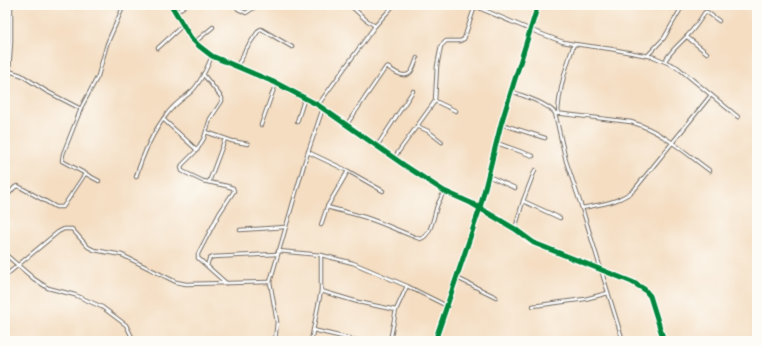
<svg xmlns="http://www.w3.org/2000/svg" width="762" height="346" font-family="'Gentium Book Plus',serif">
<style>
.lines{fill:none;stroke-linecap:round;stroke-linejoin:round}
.minor-casing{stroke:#716960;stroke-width:4.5}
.tertiary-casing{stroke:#716960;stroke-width:5}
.minor{stroke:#fff;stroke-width:2.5}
.tertiary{stroke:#fff;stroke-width:3}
.cycleway-casing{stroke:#fdfcf7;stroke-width:8}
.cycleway{stroke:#00873e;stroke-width:5}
</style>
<rect width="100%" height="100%" fill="#fdfcf7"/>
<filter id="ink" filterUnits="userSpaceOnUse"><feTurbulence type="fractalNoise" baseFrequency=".025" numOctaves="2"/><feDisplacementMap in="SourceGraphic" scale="8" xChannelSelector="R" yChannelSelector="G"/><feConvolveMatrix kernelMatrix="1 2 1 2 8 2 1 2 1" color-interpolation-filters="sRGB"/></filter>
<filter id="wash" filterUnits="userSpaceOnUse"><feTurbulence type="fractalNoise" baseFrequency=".012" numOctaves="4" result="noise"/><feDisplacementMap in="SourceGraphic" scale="16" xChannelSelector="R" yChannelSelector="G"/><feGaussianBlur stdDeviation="0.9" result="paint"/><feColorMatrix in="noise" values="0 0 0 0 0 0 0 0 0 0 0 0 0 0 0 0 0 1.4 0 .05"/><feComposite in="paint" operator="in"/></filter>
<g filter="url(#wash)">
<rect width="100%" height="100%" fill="#f4ddc1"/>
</g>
<g filter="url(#ink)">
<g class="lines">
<!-- minor casing -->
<g class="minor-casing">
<g id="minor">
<path d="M171 5 191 38 199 46 212 56 276 83 318 105 404 165 444 191 471 203 515 229 534 243 632 282 644 289 650 296 664 341"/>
<path d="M235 5 238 9 246 13 258 5"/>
<path d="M350 5 365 19 375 26"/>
<path d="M472 5 531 30 563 42 574 44 611 49 654 57 677 67 738 117"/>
<path d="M176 12 186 5"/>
<path d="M687 37 707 53"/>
<path d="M195 42 213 27"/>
<path d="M158 48 183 25"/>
<path d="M648 55 664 38 683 5"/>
<path d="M665 61C671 50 680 44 688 35 695 28 700 20 705 12H707L719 21"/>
<path d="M236 67 243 56 244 52 259 30 261 29 292 47"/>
<path d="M9 71 21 75 46 91 81 109"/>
<path d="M5 79 9 71 11 42V5"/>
<path d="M511 91C525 97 545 102 555 113L566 161 582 208 623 341"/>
<path d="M435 101 456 111"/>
<path d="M318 105 375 26 394 5"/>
<path d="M555 113 631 122C662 131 684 152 710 171"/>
<path d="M558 114C559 89 566 67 574 44"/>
<path d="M163 119 197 150 204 138 210 119 222 101V98L203 74"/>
<path d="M297 122 305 97"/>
<path d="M5 124 6 125"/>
<path d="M347 124 386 67C390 68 393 71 397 73 411 80 413 69 417 58"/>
<path d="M501 124 545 138"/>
<path d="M261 125 276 83"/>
<path d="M417 126 428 131 442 142"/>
<path d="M206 132 232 141 248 144"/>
<path d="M497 143 533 156"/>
<path d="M377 146 413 91"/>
<path d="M197 150 182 165 181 167 182 171 203 181 227 186 233 188 234 191 219 214 198 254V258L226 283"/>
<path d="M308 152 348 171 383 191"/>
<path d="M394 158 435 101 437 66 441 46 446 41H460L464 39 475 6"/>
<path d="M488 176 515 188"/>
<path d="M136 177C143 154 152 133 167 114 174 104 184 98 192 91 201 82 207 68 212 56"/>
<path d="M99 181 62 161 63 154 82 106 98 76 107 44 124 5"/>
<path d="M209 182 225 139"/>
<path d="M5 198 15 187 18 186 56 207H63L85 174"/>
<path d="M523 201 560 218"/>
<path d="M327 207C340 211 352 213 364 217 383 223 401 232 420 239 431 237 434 215 437 206 439 201 442 196 444 191"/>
<path d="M582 208C602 204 618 203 634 190L711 95"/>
<path d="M321 225 327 207 348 171"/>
<path d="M515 229 523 201 535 170"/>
<path d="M240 230 285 227"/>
<path d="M278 251 321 255 353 263 407 286 447 306"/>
<path d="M5 254 34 279 48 288 75 295 102 307 126 325 134 341"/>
<path d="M207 266 209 259 213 257 278 254"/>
<path d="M5 276 58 232 64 229H72L88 247 94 250 122 255 176 282 186 284 270 282"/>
<path d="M457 278 496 297"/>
<path d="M321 291 358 302 396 310"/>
<path d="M533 306 585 299 608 293"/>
<path d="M313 330 360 341"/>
<path d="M275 341 277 322 270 282 305 161 323 108"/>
<path d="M311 341 321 291V255"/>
<path d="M390 341 396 310 407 286"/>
</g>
</g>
<!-- tertiary casing -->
<g class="tertiary-casing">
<path id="tertiary" d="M435 341 480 208 501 124 538 5"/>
</g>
<!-- minor -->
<use href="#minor" class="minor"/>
<!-- tertiary -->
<use href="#tertiary" class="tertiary"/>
<!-- cycleway casing -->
<g class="cycleway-casing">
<g id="cycleway">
<path d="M171 5 191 38 199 46 212 56 276 83 318 105 404 165 444 191 471 203 515 229 534 243 632 282 644 289 650 296 664 341"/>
<path d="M435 341 480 208 501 124 538 5"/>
</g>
</g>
<!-- cycleway -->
<use href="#cycleway" class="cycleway"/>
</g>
</g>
<!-- margin -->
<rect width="762" height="346" fill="none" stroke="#fdfcf7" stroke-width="20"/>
</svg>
